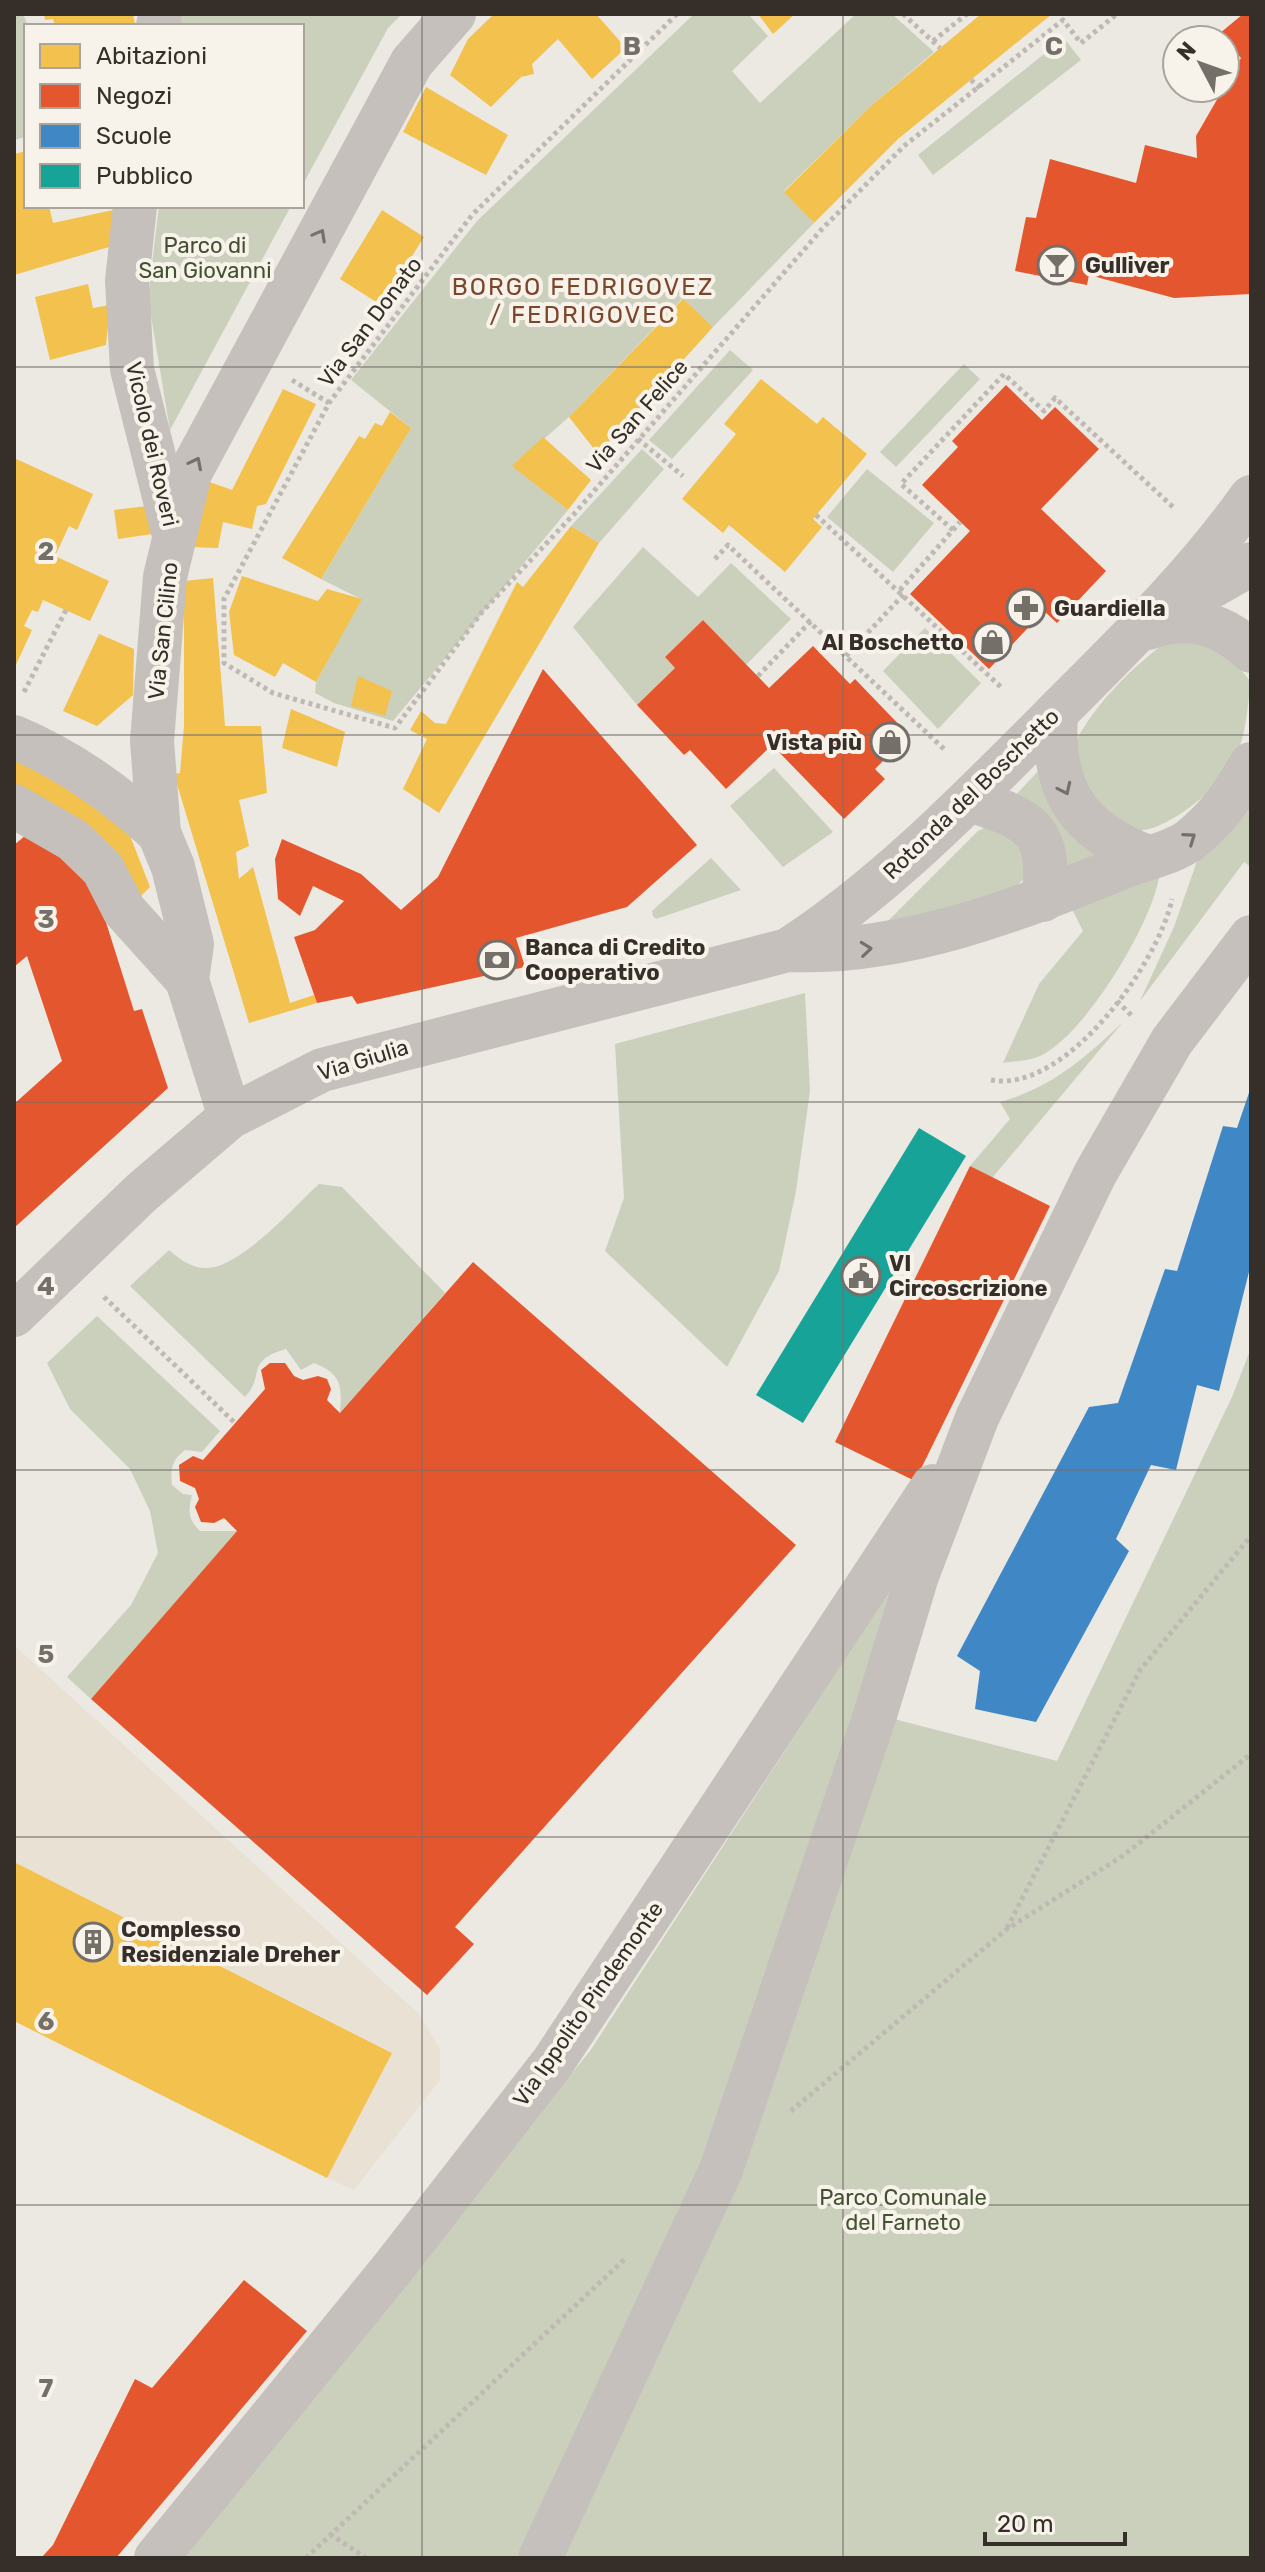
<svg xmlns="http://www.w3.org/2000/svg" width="1265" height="2572" font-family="Rubik,sans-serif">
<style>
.green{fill:#cbd0bd}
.plaza{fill:#e9e1d3}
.homes{fill:#f2c14e}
.shops{fill:#e4572e}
.schools{fill:#3f88c5}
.public{fill:#17a398}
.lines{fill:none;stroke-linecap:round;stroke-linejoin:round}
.path{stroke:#beb9b3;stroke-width:5;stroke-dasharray:4 4;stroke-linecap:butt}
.minor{stroke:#c5c0bb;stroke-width:44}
.oneway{stroke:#76706b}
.grid{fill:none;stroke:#756f6a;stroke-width:2;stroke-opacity:0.55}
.labels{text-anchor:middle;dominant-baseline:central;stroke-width:8;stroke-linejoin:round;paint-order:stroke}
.park-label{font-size:22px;fill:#425130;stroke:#f8f3ea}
.poi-label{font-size:22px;font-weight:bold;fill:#352e29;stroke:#f8f3ea;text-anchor:start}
.street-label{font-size:22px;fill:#352e29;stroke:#f8f3ea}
.neighbourhood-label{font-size:24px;letter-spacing:2px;fill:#7c462b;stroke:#f8f3ea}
.grid-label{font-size:26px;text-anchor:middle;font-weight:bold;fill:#756f6a;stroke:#f8f3ea;stroke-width:8;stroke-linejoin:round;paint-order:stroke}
</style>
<rect width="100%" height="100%" fill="#ece8e2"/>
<!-- green -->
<g class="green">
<path d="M14 14H23L28 26 26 137 14 140Z"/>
<path d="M181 14H402L388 28 302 186V26H180Z"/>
<path d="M694 14H748L768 36 732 71 760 103 856 14H892L934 52 872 105 784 191 814 223 713 327 682 299 569 417 513 466 568 510 393 721 334 703 315 693 316 682 361 599 321 579 411 428 351 380 477 221Z"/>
<path d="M1064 38 1081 60 933 175 918 155Z"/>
<path d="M159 206H291L170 430 148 298Z"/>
<path d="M730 350 753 370 672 459 649 440Z"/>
<path d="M964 364 980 379 896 467 880 452Z"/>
<path d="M642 449 664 469 599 543 571 526Z"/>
<path d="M867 469 934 523 893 572 827 517Z"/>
<path d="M643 547 698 597 731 563 791 619 746 665 703 620 665 657 675 668 637 705 573 627Z"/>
<path d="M925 628 981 683 938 729 883 671Z"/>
<path d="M1171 639 1223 648 1251 682C1247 709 1246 742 1231 766 1217 789 1164 834 1136 830 1123 829 1107 819 1095 814L1071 753C1086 712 1135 663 1171 639Z"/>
<path d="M1042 767 1102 854 1055 872 1012 799Z"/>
<path d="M774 768 833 832 783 867 730 806Z"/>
<path d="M1251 805V867L1244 862 1140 1001 1174 927 1198 858Z"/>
<path d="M992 824 1025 836 1030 873 1012 890 878 931 978 831Z"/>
<path d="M711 858 741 890 656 919 653 916 652 911Z"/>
<path d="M1159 877C1152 924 1084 1036 1040 1056 1030 1061 1014 1061 1003 1063L1039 984 1083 931 1072 909Z"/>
<path d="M805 993 810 1091 796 1191 779 1271 727 1367 605 1251 624 1198 615 1044Z"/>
<path d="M1123 1022 992 1178 970 1166 1010 1119 1000 1102C1051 1088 1085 1058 1123 1022Z"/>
<path d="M319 1184 342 1187 445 1293 340 1413C342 1386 342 1374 314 1363L301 1370 286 1349C244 1361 266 1375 245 1397L130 1286 169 1250C181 1260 192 1269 208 1268 242 1266 294 1207 319 1184Z"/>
<path d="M97 1316 220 1431 202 1452 185 1450C172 1460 170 1469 172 1485L183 1494 192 1495C188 1511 188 1519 200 1531H237L91 1699 67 1677 131 1605 158 1553 150 1511 130 1469 70 1409 47 1363Z"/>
<path d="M1251 1348V2558H174L590 2051 890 1589 855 1709 1057 1761 1232 1397Z"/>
</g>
<!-- plaza -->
<path class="plaza" d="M14 1645 419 2014 440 2049V2080L354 2190 327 2178 392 2052 14 1862Z"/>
<!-- homes -->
<g class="homes">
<path d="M44 14H133L135 24 55 26 53 19 45 20Z"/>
<path d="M494 14H596L626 48 592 79 558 39 532 64 534 74 521 77 491 107 450 75 468 39Z"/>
<path d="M758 14H795L773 34Z"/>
<path d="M981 14H1052L898 139 814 223 784 192 872 105Z"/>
<path d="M426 87 508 135 486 175 403 132Z"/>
<path d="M26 151V206H49L53 223 127 207 126 242 14 275V154Z"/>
<path d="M382 210 424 237 381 305 340 279Z"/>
<path d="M88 284 93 308 110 305 106 345 50 360 35 297Z"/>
<path d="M683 299 713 327 598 454 569 417Z"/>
<path d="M761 379 817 424 823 417 867 454 813 519 822 527 785 572 729 525 723 533 682 499 736 434 724 424Z"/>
<path d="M283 389 316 404 266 504 257 506 252 529 223 522 218 548 190 547 201 479 232 490Z"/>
<path d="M390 412 411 428 321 579 282 558 359 436 365 439 375 423 382 426Z"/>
<path d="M543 437 591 480 568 510 512 466Z"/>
<path d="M14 458 93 494 77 530 69 526 55 556 109 581 90 621 43 600 38 612 32 610 24 626 32 630 14 669Z"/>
<path d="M155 505 159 533 118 539 114 510Z"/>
<path d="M571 526 599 543 439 813 403 789 427 739 410 730 421 711 435 723 446 724 517 582 523 587Z"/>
<path d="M242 576 318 601 327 589 362 599 316 682 283 663 275 677 234 655 229 612Z"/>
<path d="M213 578 225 726H261L267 793 239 800 249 846 236 852 239 879 253 867 290 1003 314 995 317 1003 249 1023 174 774 180 773 184 726V581Z"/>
<path d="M99 634 134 649 133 695 97 726 63 711Z"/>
<path d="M358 676 392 691 385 716 351 706Z"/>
<path d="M291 709 345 732 337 767 282 748Z"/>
<path d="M14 747 129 833 150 887 136 901 14 792Z"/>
<path d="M14 1862 392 2053 327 2178 14 2021Z"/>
</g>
<!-- shops -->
<g class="shops">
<path d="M1243 14H1251V294L1174 298 1089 275 1087 285 1015 271 1026 217 1036 218 1050 159 1136 183 1145 145 1197 158 1196 136 1241 58 1219 34Z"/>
<path d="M1006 385 1042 420 1055 407 1099 449 1041 509 1106 571 1057 623 1044 611 989 669 910 594 970 531 922 485 958 447 952 441Z"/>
<path d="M703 620 769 688 813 646 850 684 855 679 909 735 875 769 885 779 844 819 772 745 726 789 690 750 684 755 637 705 675 668 665 657Z"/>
<path d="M543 669 697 845 627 907 516 938 525 967 357 1004 352 996 317 1003 294 937 315 930 344 901 313 886 300 916 278 899 275 859 282 839 361 874 401 910 438 877Z"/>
<path d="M32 830 87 862 134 1011 142 1009 168 1088 14 1228V1104L62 1061 27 956 14 967V845Z"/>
<path d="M970 1166 1050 1206 915 1481 835 1442Z"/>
<path d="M473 1262 796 1545 455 1927 474 1944 427 1995 91 1699 237 1531 224 1518 214 1523 201 1522 195 1507 199 1499 195 1488 180 1481 179 1465 193 1456 203 1460 265 1389 261 1370 270 1363H285L294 1376 303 1380 318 1376 327 1379 331 1389 327 1400 340 1413Z"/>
<path d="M244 2280 307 2331 116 2558H41L53 2545 135 2379 152 2388Z"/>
</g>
<!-- schools -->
<path class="schools" d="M1251 1087V1264L1219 1391 1197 1385 1176 1470 1151 1465 1116 1539 1129 1551 1036 1722 975 1709 980 1671 957 1656 1089 1407 1118 1403 1165 1269 1177 1271 1223 1126 1237 1128Z"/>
<!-- public -->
<path class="public" d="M919 1128 966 1156 803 1423 756 1395Z"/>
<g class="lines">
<!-- path -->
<g class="path">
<path d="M677 14 472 215 329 403 224 599V663L273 693 395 728 482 612 574 514 822 229 904 146 1063 20 1081 43 1117 14"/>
<path d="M903 14 940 48"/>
<path d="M933 41 967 14"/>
<path d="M971 80 980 88"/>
<path d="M292 380 329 403"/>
<path d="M638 439 683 476"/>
<path d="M816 515 1002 688"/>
<path d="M953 530 901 484 1004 374 1044 411 1055 398 1173 507"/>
<path d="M715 559 728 545 944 749"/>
<path d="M900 590 960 522"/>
<path d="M846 656 904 594"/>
<path d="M758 676 811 621"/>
<path d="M24 692 66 610"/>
<path d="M1117 1001 1132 1016"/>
<path d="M991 1080C1066 1094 1159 962 1172 899"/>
<path d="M104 1297 235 1423"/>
<path d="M1007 1928 1140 1670 1251 1536"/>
<path d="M791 2111 1007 1929 1124 1855 1251 1754"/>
<path d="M330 2534 366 2558"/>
<path d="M306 2558 626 2258"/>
</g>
<!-- minor -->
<g class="minor">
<path d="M158 26 160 14"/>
<path d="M135 206 127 281 132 369 172 528"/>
<path d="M1177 606 1251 564"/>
<path d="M1148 628C1188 614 1220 622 1251 651"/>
<path d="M1056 713C1051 789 1076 830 1148 857"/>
<path d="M14 737C69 760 114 793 159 833"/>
<path d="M970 800C1032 820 1053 830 1043 900"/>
<path d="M14 806 73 840 103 869 124 910 187 980"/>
<path d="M788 950C889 884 971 798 1056 713 1124 645 1195 576 1251 497"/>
<path d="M230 1117 187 980 192 944 173 867 159 833 152 741 165 577 190 473 412 62 454 14"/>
<path d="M14 1315 141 1193 230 1117 322 1070 788 950C903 955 1017 910 1123 867 1143 859 1173 853 1190 840 1218 818 1234 794 1251 764"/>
<path d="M156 2558 392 2269 553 2062 933 1486"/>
<path d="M540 2558 721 2170 875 1715 917 1576 977 1418 1095 1174 1172 1041 1251 937"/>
</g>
</g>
<!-- one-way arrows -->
<defs><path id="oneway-chevron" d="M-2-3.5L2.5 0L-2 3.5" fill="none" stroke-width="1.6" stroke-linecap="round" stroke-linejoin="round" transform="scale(2)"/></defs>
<g class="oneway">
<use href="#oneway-chevron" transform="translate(320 235) rotate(-61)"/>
<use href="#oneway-chevron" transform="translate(196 463) rotate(-63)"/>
<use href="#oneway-chevron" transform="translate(1065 789) rotate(65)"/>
<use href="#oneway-chevron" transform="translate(1190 838) rotate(-35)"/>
<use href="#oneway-chevron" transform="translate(866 949) rotate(-6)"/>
</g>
<!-- grid -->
<path class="grid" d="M422 14V2558M843 14V2558M14 367H1251M14 735H1251M14 1102H1251M14 1470H1251M14 1837H1251M14 2205H1251"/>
<!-- icons -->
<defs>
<g id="bar-ring" transform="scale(2)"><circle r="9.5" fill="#f8f3ea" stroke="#756f6a" stroke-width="1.5"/><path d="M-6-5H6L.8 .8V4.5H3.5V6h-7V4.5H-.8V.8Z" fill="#756f6a"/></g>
<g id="pharmacy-ring" transform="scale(2)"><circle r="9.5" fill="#f8f3ea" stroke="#756f6a" stroke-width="1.5"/><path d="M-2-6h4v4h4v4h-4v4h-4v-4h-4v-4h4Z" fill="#756f6a"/></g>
<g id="shop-ring" transform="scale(2)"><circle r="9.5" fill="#f8f3ea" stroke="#756f6a" stroke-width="1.5"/><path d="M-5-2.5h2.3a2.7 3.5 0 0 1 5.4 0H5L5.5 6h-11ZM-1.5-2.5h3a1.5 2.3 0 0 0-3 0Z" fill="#756f6a"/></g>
<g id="bank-ring" transform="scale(2)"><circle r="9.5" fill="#f8f3ea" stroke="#756f6a" stroke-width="1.5"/><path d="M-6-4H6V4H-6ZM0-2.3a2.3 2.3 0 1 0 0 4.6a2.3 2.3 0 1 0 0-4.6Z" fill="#756f6a"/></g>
<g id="civic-ring" transform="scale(2)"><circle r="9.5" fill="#f8f3ea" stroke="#756f6a" stroke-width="1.5"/><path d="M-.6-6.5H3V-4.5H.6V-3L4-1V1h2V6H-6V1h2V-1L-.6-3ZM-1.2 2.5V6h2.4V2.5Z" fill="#756f6a"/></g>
<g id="building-ring" transform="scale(2)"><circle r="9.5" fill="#f8f3ea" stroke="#756f6a" stroke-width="1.5"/><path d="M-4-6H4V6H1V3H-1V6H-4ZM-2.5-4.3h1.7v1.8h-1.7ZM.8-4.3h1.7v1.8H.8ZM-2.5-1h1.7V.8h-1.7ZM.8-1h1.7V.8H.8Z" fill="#756f6a"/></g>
</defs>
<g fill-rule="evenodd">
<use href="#bar-ring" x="1057" y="265"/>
<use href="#pharmacy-ring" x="1026" y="608"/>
<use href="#shop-ring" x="992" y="642"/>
<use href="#shop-ring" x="890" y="742"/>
<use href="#bank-ring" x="497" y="960"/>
<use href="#civic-ring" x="861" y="1276"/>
<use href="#building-ring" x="93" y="1942"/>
</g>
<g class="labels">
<!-- park labels -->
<g class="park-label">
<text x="205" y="245">Parco di<tspan x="205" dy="25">San Giovanni</tspan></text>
<text x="903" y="2197">Parco Comunale<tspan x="903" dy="25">del Farneto</tspan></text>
</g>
<!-- poi labels -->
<g class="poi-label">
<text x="1085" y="265">Gulliver</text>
<text x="1054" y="608">Guardiella</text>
<text x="964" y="642" text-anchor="end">Al Boschetto</text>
<text x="862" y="742" text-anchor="end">Vista più</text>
<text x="525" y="947">Banca di Credito<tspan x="525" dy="25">Cooperativo</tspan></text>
<text x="889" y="1263">VI<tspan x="889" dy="25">Circoscrizione</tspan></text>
<text x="121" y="1929">Complesso<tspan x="121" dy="25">Residenziale Dreher</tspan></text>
</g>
<!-- street labels -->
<g class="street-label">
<text transform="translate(370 322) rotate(-53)">Via San Donato</text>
<text transform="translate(637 416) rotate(-49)">Via San Felice</text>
<text transform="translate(152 444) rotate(77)">Vicolo dei Roveri</text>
<text transform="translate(163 631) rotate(-84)">Via San Cilino</text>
<text transform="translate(971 794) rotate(-44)">Rotonda del Boschetto</text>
<text transform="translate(363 1060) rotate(-17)">Via Giulia</text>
<text transform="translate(588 2004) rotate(-55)">Via Ippolito Pindemonte</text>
</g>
<!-- neighbourhood labels -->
<g class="neighbourhood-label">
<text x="583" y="287">BORGO FEDRIGOVEZ<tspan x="583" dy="28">/ FEDRIGOVEC</tspan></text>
</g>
</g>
<g class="grid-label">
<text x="632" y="55">B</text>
<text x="1054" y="55">C</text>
<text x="46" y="560">2</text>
<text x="46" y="928">3</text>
<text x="46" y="1295">4</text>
<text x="46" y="1663">5</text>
<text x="46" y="2030">6</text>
<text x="46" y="2397">7</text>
</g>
<!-- border -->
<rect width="1265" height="2572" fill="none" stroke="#352e29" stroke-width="32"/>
<!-- legend -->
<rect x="24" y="24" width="280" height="184" fill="#f8f3ea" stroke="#aaa49d" stroke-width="2"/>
<rect x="40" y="44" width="40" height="24" fill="#f2c14e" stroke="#aaa49d" stroke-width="2"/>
<text x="96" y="64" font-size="24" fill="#352e29">Abitazioni</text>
<rect x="40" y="84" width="40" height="24" fill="#e4572e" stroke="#aaa49d" stroke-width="2"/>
<text x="96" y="104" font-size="24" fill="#352e29">Negozi</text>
<rect x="40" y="124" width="40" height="24" fill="#3f88c5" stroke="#aaa49d" stroke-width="2"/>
<text x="96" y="144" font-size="24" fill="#352e29">Scuole</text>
<rect x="40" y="164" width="40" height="24" fill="#17a398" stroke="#aaa49d" stroke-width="2"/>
<text x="96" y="184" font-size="24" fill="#352e29">Pubblico</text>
<!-- north arrow -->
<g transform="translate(1201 64) rotate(311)"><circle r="38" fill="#f8f3ea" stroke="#aaa49d" stroke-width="2"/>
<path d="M0-6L14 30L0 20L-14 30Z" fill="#756f6a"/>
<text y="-12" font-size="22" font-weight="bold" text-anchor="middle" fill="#352e29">N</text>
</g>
<!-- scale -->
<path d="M985 2532v12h140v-12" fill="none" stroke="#352e29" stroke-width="4"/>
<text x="997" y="2532" font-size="24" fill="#352e29" stroke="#f8f3ea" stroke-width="6" paint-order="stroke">20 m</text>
</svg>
